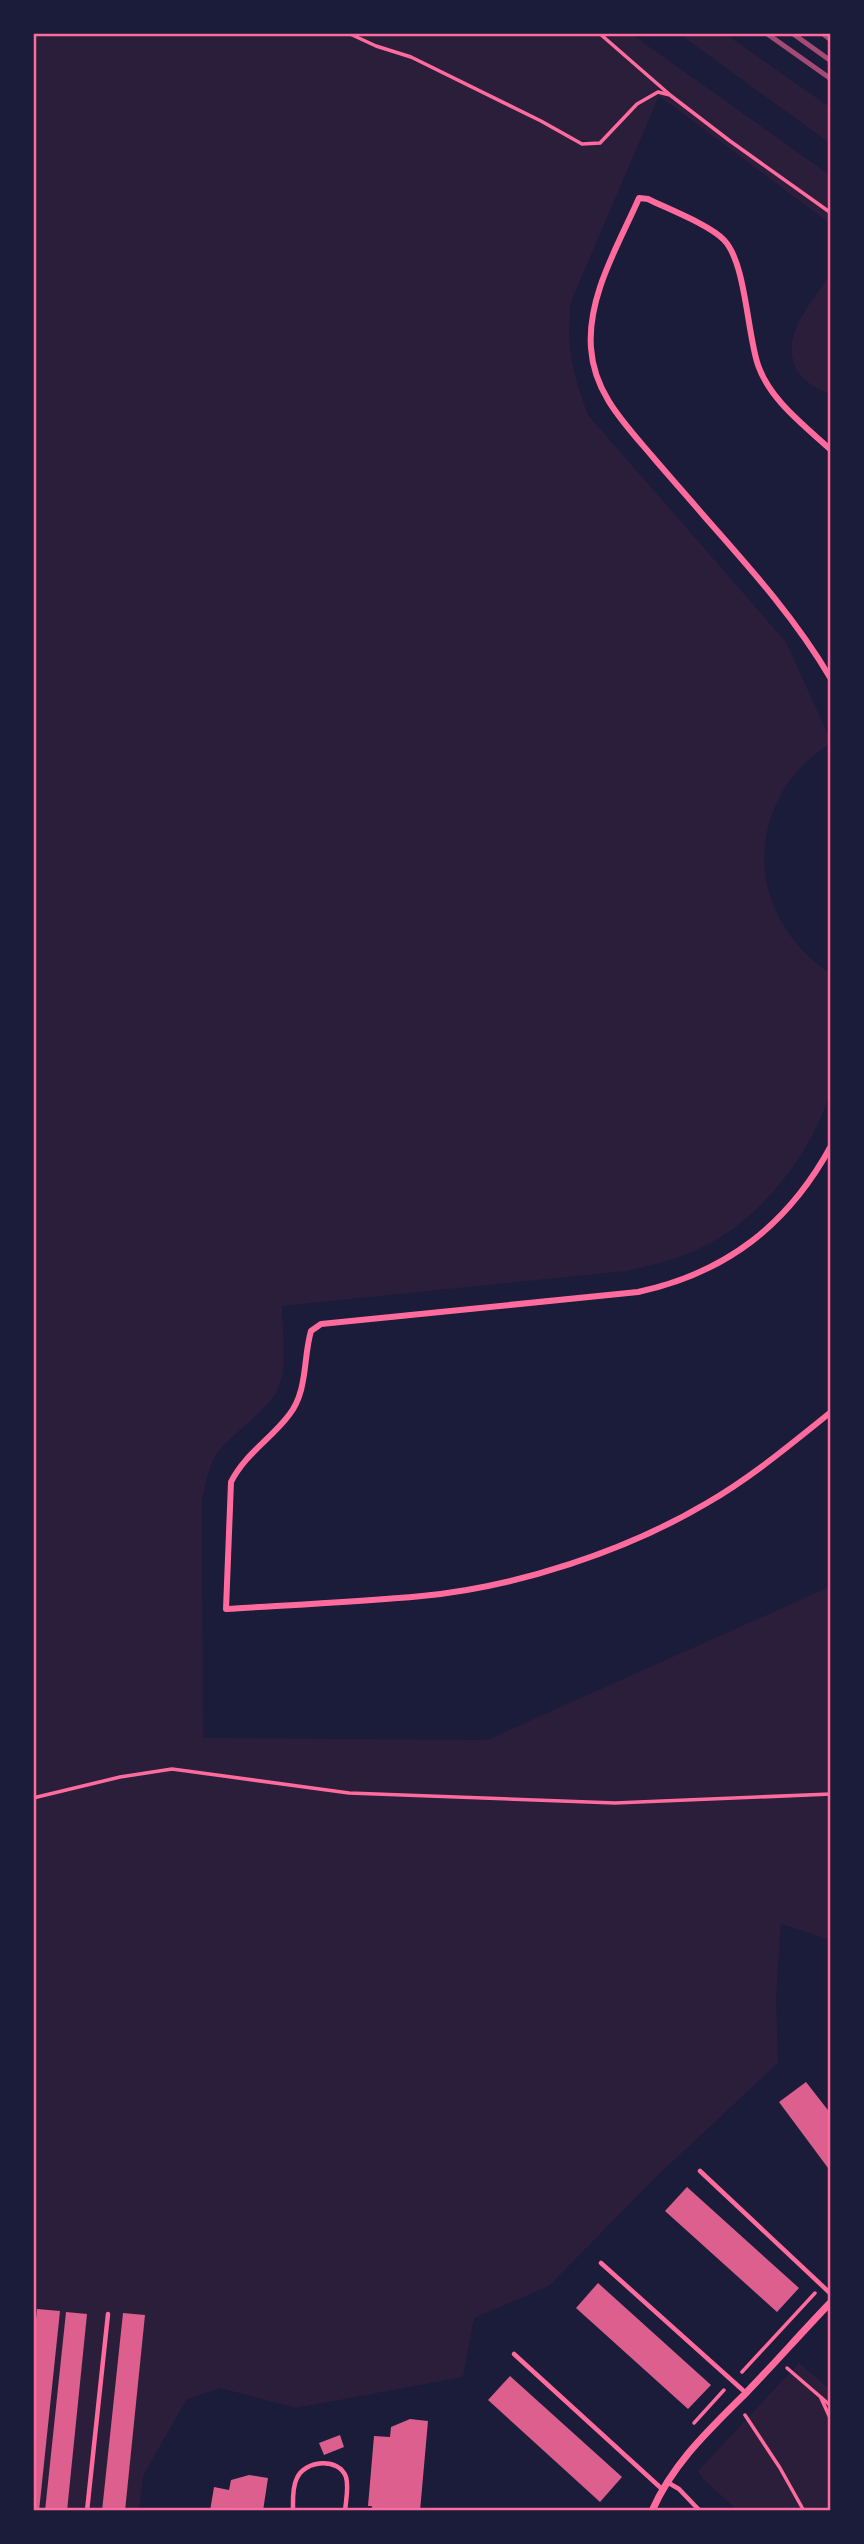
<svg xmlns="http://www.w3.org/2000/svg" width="864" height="2544" font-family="Helvetica,sans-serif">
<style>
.green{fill:#2a1e3b}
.building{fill:#dd5f8e}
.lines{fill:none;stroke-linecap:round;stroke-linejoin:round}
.path{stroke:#ff6b9d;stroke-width:3.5}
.service{stroke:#ff6b9d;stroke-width:4.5}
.pedestrian{stroke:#ff6b9d;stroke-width:6}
.minor{stroke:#ff6b9d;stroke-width:7}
.rail{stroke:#a44b75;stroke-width:5}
.neatline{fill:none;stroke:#ff6b9d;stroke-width:2.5}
</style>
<rect width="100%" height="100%" fill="#1b1b3a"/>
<!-- green -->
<g class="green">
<path d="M33 33H630L831 176V224L659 96 571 302C566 350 572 370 588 415L786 642 831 741C826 748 817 752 811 758 800 767 790 779 783 791 744 858 769 933 831 974V1089C814 1149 768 1210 714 1241 687 1257 657 1264 627 1271L282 1306C282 1330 288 1363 279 1387 271 1407 238 1430 223 1446 209 1461 206 1481 202 1501L203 1738 487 1740 831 1586V1940L781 1924 776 1998 778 2063 655 2178 549 2286 474 2318 463 2377 296 2408 220 2388 186 2400 143 2476 139 2511H33Z"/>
<path d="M678 33H724L831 108V144Z"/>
<path d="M831 274V393C818 391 807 383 799 373 776 339 813 301 831 274Z"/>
<path d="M799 2363 831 2390V2511H738L703 2479 698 2471Z"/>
</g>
<!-- building -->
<g class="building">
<path d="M806 2082 831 2114V2172L779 2102Z"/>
<path d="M687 2187 799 2288 777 2312 665 2211Z"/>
<path d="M598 2283 711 2385 688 2409 576 2308Z"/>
<path d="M37 2309 60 2311 39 2511H33V2348Z"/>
<path d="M66 2312 87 2314 86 2324 67 2511H45Z"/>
<path d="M123 2313 145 2315 125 2511H102Z"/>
<path d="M510 2376 622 2477 600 2502 488 2400Z"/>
<path d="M410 2419 428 2421 420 2511H371L372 2506H368L374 2436 390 2437 391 2427Z"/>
<path d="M340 2435 344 2447 324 2455 319 2443Z"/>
<path d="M249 2475 268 2478 263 2511H210L214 2487 229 2490 231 2480Z"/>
</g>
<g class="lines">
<!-- path -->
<g class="path">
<path d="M348 33 376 46 411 57 541 121 582 144 600 143 637 104 658 92 670 95 730 141 831 213"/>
<path d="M599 33 669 94"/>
<path d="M33 1798 120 1777 172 1769 349 1793 615 1803 831 1794"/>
<path d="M787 2368 831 2406"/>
<path d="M742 2372 815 2293"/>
<path d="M821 2398 831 2420"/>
<path d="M745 2415 780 2468 804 2511"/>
<path d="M694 2423 724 2390"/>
</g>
<!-- service -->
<g class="service">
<path d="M700 2171 831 2294"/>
<path d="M601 2263 746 2393"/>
<path d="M514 2354 662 2489"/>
<path d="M667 2482 679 2489 700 2511"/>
<path d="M87 2511 108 2314"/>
<path d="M293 2511C293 2501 292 2487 297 2478 305 2460 339 2457 346 2477 349 2487 346 2500 345 2511"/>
</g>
<!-- pedestrian -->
<g class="pedestrian">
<path d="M831 450C804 425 770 400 758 365 747 333 746 263 724 240 710 225 668 209 648 199L639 198C619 244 587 296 591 348 594 393 624 423 652 456 669 476 687 496 704 516 750 568 796 619 831 679"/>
<path d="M831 1146C788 1225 726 1273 638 1292L321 1324 311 1331C303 1358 308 1391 289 1415 271 1439 245 1454 231 1482L226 1609C291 1605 357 1602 422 1596 517 1587 626 1551 707 1503 752 1477 791 1444 831 1412"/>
</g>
<!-- minor -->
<path class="minor" d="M652 2511C673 2463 709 2430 746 2393 775 2363 802 2332 831 2302"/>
<!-- rail -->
<g class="rail">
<path d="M766 33 831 79"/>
<path d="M792 33 831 61"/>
<path d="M822 33 831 40"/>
</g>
</g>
<!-- border -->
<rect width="864" height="2544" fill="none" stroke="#1b1b3a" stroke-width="70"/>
<rect x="35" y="35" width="794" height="2474" class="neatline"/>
</svg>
